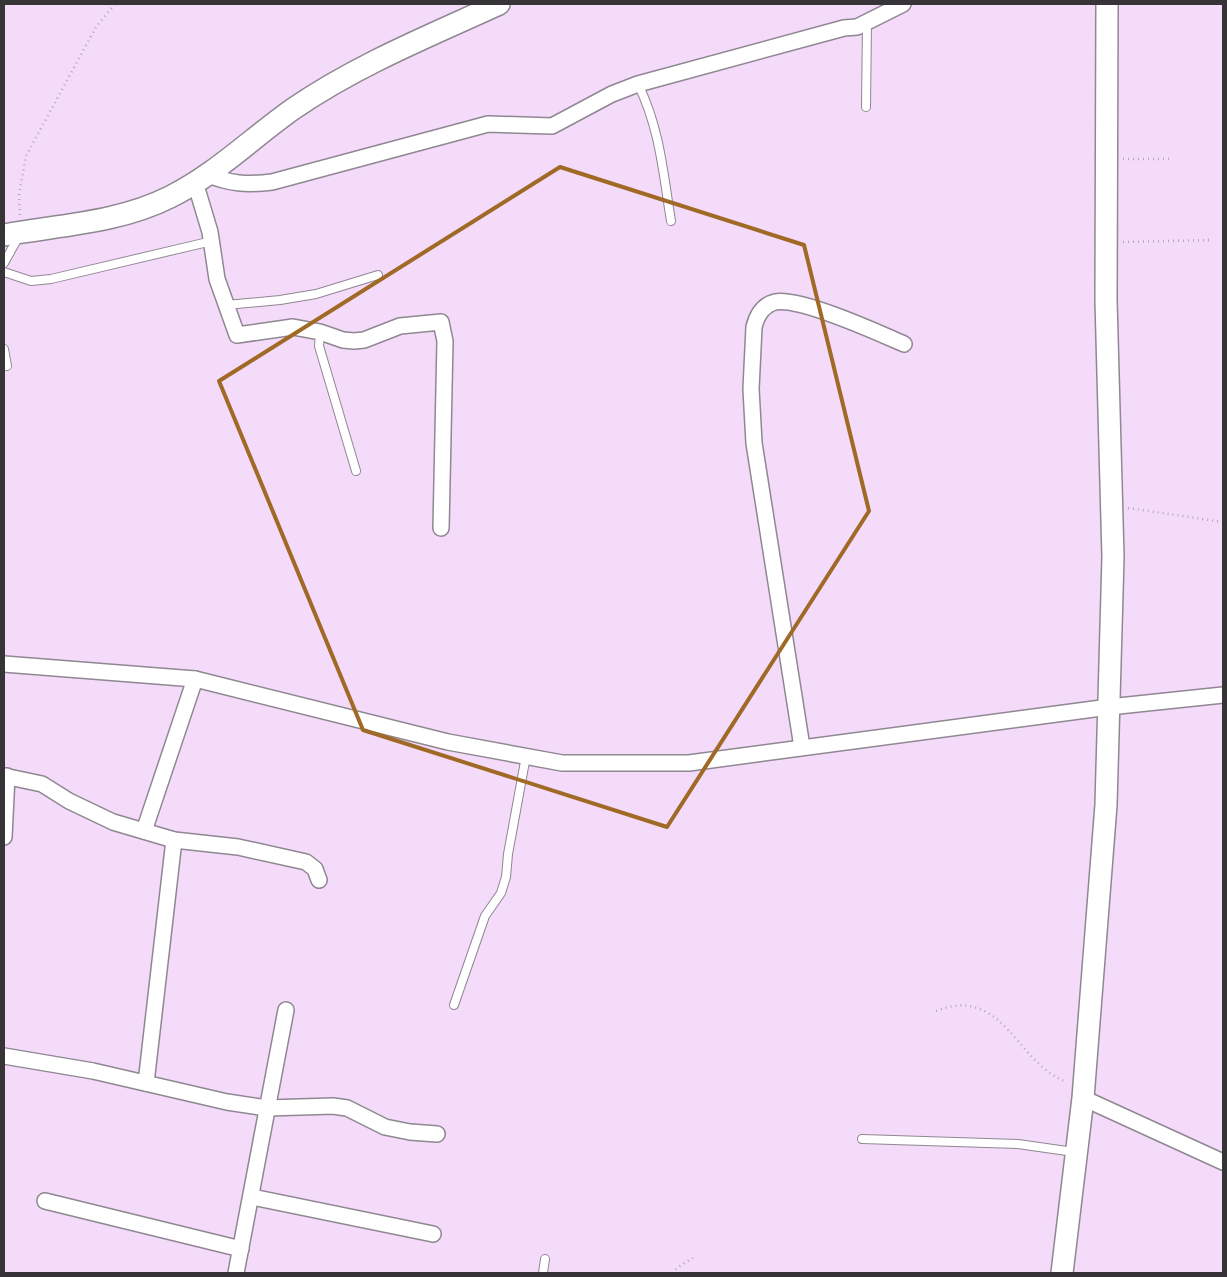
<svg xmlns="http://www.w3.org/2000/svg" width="1227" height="1277" font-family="'Source Sans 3',sans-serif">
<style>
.green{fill:#f4dbfa}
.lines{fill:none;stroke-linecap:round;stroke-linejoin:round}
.lane-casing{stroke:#8f8791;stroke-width:10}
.street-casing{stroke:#8f8791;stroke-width:18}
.secondary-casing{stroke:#8f8791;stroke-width:24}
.path{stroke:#b1aab2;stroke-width:2.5;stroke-dasharray:1 4;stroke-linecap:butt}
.lane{stroke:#fff;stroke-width:8}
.street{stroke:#fff;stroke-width:15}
.secondary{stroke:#fff;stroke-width:21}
.marked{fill:none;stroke:#a16926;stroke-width:4;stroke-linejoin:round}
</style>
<rect width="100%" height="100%" fill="#faf1fc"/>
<!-- green -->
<rect class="green" x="4" y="4" width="1219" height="1269"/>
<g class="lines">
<!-- lane casing -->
<g class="lane-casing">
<g id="lane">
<path d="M638 84C660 129 663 172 671 221"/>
<path d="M866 107 867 22"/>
<path d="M4 263 19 236"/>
<path d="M4 272 31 281 51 279 212 241"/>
<path d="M226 305 280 300 316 294 378 275"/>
<path d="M320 332 319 346 356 471"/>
<path d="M4 349 7 366"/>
<path d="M454 1005 485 916 501 893 506 877 508 854 526 756"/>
<path d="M862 1139 1018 1144 1074 1152"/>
<path d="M543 1273 545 1259"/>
</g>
</g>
<!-- street casing -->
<g class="street-casing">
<g id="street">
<path d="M206 174C230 184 247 185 272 182L488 124 552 126 612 94 638 84 844 28 857 27 903 4"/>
<path d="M195 182 210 232 217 279 237 335 293 327 320 332 343 340 354 341 364 340 400 326 441 322 445 341 441 528"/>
<path d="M4 664 195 679 448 742 562 763H689L1109 707 1223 695"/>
<path d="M802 747 754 443 751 389 754 327C757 315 763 305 775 302 800 297 879 333 904 344"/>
<path d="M4 776 42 784 69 801 113 822 174 840 238 847 306 862 315 869 319 880"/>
<path d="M144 831 195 679"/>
<path d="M4 837 7 776"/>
<path d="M4 1056 93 1071 227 1102 267 1108 333 1106 347 1108 385 1127 410 1132 437 1134"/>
<path d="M146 1083 174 840"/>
<path d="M1083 1098 1223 1162"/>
<path d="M252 1197 433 1234"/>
<path d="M45 1201 241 1249"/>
<path d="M236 1273 286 1010"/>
</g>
</g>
<!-- secondary casing -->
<g class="secondary-casing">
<g id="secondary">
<path d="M4 235C60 225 118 223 170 197 216 174 252 138 293 109 357 65 429 36 499 4"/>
<path d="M1062 1273 1083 1098 1106 805 1113 557 1106 300 1107 4"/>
</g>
</g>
<!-- path -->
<g class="path">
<path d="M1123 159H1172"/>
<path d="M20 215 19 194 26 156 96 27 115 4"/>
<path d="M1123 242 1212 240"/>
<path d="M1128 508 1223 522"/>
<path d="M936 1011C1004 984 1016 1064 1067 1082"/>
<path d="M672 1273 681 1265 693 1258"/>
</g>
<!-- lane -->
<use href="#lane" class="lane"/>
<!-- street -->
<use href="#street" class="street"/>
<!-- secondary -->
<use href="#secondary" class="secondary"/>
</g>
<!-- marked area -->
<path class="marked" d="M560 167 804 245 869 511 667 827 363 730 219 381Z"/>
<!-- border -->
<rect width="1227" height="1277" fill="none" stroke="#373438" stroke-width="10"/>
</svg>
